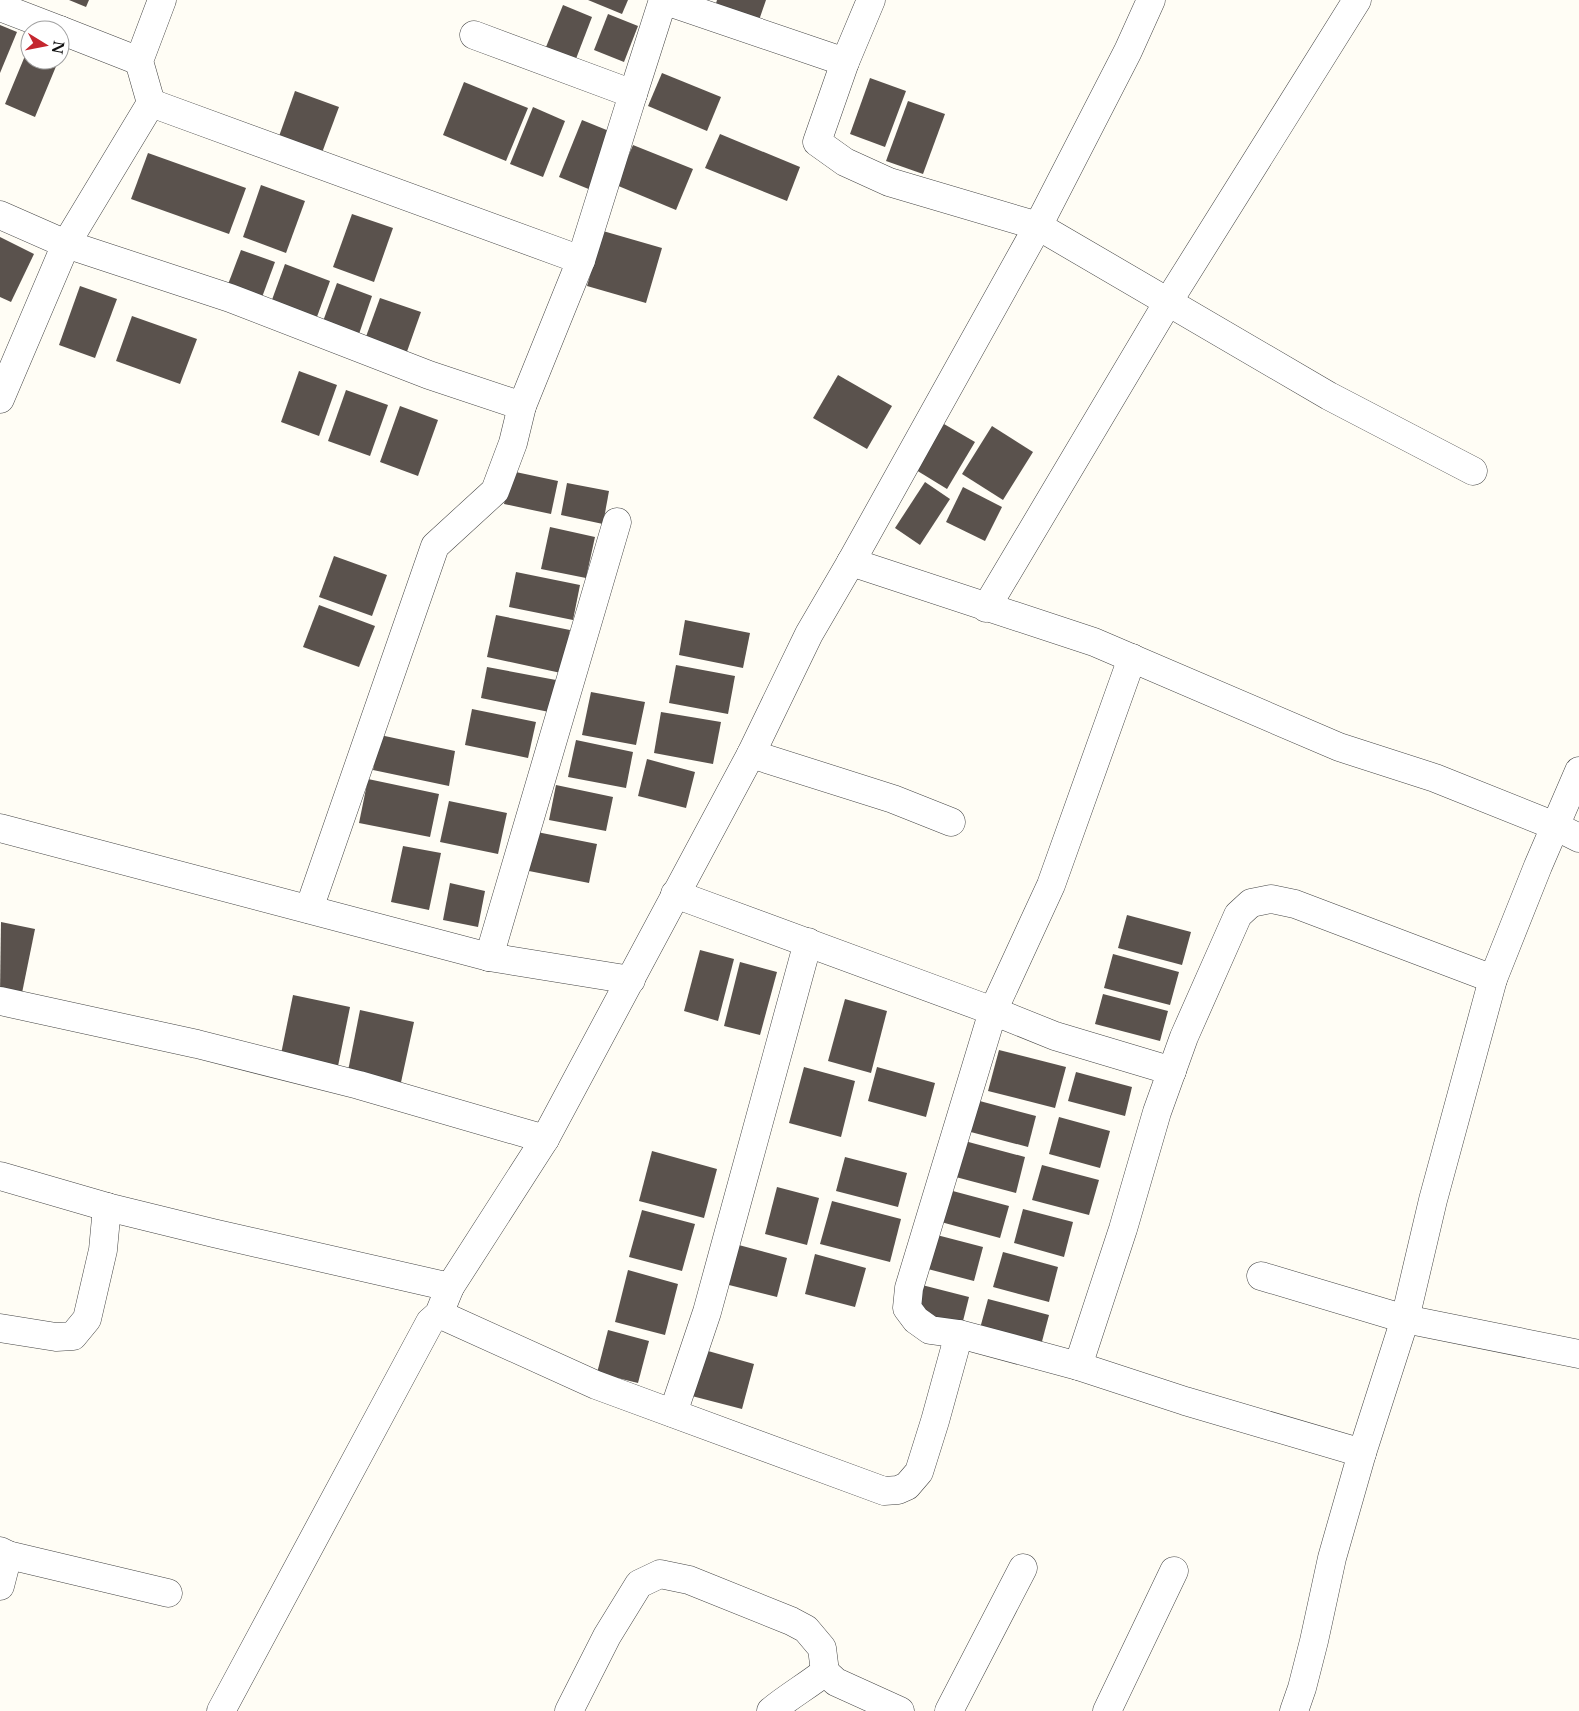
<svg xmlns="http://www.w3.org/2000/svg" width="1579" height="1711" font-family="'Libre Baskerville',serif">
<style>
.building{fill:#5a524d}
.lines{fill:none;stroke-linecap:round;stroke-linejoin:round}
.minor-casing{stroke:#444;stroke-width:29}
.minor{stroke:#fff;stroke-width:28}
</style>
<rect width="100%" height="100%" fill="#fffdf5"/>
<!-- building -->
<g class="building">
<path d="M69 0H89L86 7Z"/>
<path d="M588 0H628L622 14Z"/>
<path d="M717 0H766L757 26 714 10Z"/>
<path d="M563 5 592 17 574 64 544 52Z"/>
<path d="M608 14 638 26 624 62 594 50Z"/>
<path d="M0 25 17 32 0 73Z"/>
<path d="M27 51 30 53V60H47L57 64 35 117 5 104Z"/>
<path d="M662 73 721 97 707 131 648 106Z"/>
<path d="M870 78 906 91 885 147 850 134Z"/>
<path d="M464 82 528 108 506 161 443 135Z"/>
<path d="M295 91 339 107 320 158 277 142Z"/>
<path d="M908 101 945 114 923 174 886 161Z"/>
<path d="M533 107 565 121 543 177 510 164Z"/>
<path d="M582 120 614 133 591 190 559 177Z"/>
<path d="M720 134 800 167 787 201 705 168Z"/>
<path d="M633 145 693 169 676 210 616 185Z"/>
<path d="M148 153 246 188 229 234 131 199Z"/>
<path d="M261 185 305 201 286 253 243 237Z"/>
<path d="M352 214 393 228 374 282 333 267Z"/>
<path d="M603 231 662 248 646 303 587 286Z"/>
<path d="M0 237 34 254 11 302 0 297Z"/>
<path d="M241 250 275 262 261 300 227 287Z"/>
<path d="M285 264 330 281 314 325 269 308Z"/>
<path d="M337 283 372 296 358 337 322 324Z"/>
<path d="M80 286 117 299 95 358 59 345Z"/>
<path d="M380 298 421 312 404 360 363 345Z"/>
<path d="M132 316 197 339 180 384 116 361Z"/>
<path d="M299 371 337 385 319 436 281 422Z"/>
<path d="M838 375 892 406 867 449 813 418Z"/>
<path d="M346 390 388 405 370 456 328 441Z"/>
<path d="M400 406 438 420 418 476 380 462Z"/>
<path d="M944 424 975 442 947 489 916 470Z"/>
<path d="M992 426 1033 452 1003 500 962 474Z"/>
<path d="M511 471 558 481 551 514 504 504Z"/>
<path d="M925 482 950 499 920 545 895 528Z"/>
<path d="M567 483 609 491 603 524 561 515Z"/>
<path d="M963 487 1002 507 985 541 946 522Z"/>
<path d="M550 527 595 537 586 578 541 569Z"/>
<path d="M334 556 387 575 372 616 319 597Z"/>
<path d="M516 572 580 585 573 620 509 607Z"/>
<path d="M319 605 375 626 359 667 303 647Z"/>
<path d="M496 615 570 630 561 673 487 657Z"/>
<path d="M685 620 750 633 743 668 679 655Z"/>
<path d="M676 665 735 676 728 714 669 703Z"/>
<path d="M487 667 556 680 549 712 481 698Z"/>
<path d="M591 692 645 702 636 745 582 735Z"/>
<path d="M472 709 536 722 528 758 465 745Z"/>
<path d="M661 712 721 722 713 764 654 753Z"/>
<path d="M380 735 455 751 449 786 373 770Z"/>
<path d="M576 740 633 752 626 788 568 777Z"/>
<path d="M647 759 695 772 686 808 638 796Z"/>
<path d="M368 779 439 794 430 837 359 823Z"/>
<path d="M556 785 613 797 606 831 549 820Z"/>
<path d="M449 801 507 813 498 854 440 842Z"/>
<path d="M537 832 597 844 589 883 529 871Z"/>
<path d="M403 846 441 853 429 910 391 902Z"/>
<path d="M450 883 485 891 478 927 443 920Z"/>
<path d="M1127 915 1191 932 1182 965 1118 948Z"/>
<path d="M1 922 35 929 21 998 0 994Z"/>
<path d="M700 950 734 959 718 1021 684 1011Z"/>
<path d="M1113 954 1179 972 1170 1005 1104 988Z"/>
<path d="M740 962 777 972 760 1035 724 1026Z"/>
<path d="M1103 994 1168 1011 1160 1041 1095 1024Z"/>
<path d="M293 995 350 1007 337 1071 280 1059Z"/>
<path d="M845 999 887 1011 871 1073 828 1061Z"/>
<path d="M360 1010 414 1022 400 1087 347 1076Z"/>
<path d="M999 1050 1066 1067 1055 1108 988 1091Z"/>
<path d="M804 1067 855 1081 841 1137 789 1123Z"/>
<path d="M877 1067 935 1083 926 1117 868 1101Z"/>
<path d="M1076 1072 1132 1087 1125 1116 1068 1101Z"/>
<path d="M976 1100 1036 1116 1028 1147 967 1131Z"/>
<path d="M1059 1117 1110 1131 1100 1168 1049 1154Z"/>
<path d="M961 1140 1025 1157 1016 1193 952 1176Z"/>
<path d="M652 1151 717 1169 704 1218 639 1201Z"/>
<path d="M845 1157 907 1173 898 1207 836 1191Z"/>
<path d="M1042 1165 1099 1180 1089 1215 1032 1200Z"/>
<path d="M777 1187 819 1198 807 1245 765 1234Z"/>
<path d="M949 1190 1009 1206 1000 1238 941 1222Z"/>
<path d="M832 1201 901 1219 890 1262 820 1244Z"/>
<path d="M1023 1209 1073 1222 1064 1257 1014 1243Z"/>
<path d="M642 1210 695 1224 682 1271 629 1257Z"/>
<path d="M933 1234 983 1247 974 1281 924 1268Z"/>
<path d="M735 1244 787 1258 777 1297 725 1284Z"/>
<path d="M1003 1252 1058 1267 1049 1302 993 1287Z"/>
<path d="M815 1254 866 1268 855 1307 805 1294Z"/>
<path d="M628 1270 678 1284 665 1335 615 1322Z"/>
<path d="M922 1285 969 1297 962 1325 915 1312Z"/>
<path d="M988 1299 1049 1315 1040 1349 979 1332Z"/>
<path d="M608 1330 649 1341 638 1383 597 1373Z"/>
<path d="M701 1349 754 1364 742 1409 688 1395Z"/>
</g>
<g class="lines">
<!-- minor casing -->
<g class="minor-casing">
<g id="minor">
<path d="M663 0 845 62"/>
<path d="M871 0 845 62 817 142 845 162 889 182 1038 226 1329 396 1473 471"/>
<path d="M0 7 60 30"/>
<path d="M60 30 139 61"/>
<path d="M633 94 663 0"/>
<path d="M151 103 581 260"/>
<path d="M0 215 66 244 230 298 429 375 522 406 581 260 633 94 474 35"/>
<path d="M0 399 66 244 151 103 139 61 162 0"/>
<path d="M851 562 1094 642 1339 747 1435 778 1555 826 1579 838"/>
<path d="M986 608 1168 302 1357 0"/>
<path d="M751 754 893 799 951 822"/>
<path d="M0 828 489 957 631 980"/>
<path d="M675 894 993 1011 1051 885 1132 658"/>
<path d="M309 909 435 546 495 491 513 443 522 406"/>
<path d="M489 957 617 522"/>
<path d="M0 1001 197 1044 359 1085 545 1139"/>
<path d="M0 1176 107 1207 213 1233 450 1287"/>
<path d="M1261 1276 1405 1319 1579 1354"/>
<path d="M439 1314 596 1385 884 1491 898 1490 907 1486 919 1472 935 1421 959 1334 1078 1366 1185 1401 1362 1453"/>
<path d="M0 1328 56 1337 73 1336 87 1319 103 1250 107 1207"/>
<path d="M959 1334 930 1330 916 1320 907 1308 909 1288 993 1011 1055 1036 1172 1071"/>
<path d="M1078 1366 1123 1229 1157 1112 1184 1037 1238 915 1251 903 1271 899 1295 904 1493 979"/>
<path d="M673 1413 707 1312 808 942"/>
<path d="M0 1551 8 1555 168 1593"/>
<path d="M0 1586 8 1555"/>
<path d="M221 1711 430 1322 439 1314 450 1287 545 1139 751 754 809 634 851 562 1038 226 1128 51 1151 0"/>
<path d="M569 1711 607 1636 639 1584 660 1574 689 1580 791 1621 806 1629 822 1648 825 1672"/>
<path d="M771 1711C788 1697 807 1686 825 1672L836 1682 900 1711"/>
<path d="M949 1711 1023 1568"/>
<path d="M1107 1711 1174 1571"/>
<path d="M1294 1711 1302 1688 1314 1641 1332 1558 1362 1453 1405 1319 1433 1200 1493 979 1538 866 1579 771"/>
</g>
</g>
<!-- minor -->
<use href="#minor" class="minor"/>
</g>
<!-- north arrow -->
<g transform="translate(45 45) rotate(100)"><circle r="24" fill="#ffffff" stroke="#a0a0a0"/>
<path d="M0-4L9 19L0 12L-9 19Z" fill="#c4262e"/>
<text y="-8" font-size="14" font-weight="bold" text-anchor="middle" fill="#111111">N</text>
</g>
</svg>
